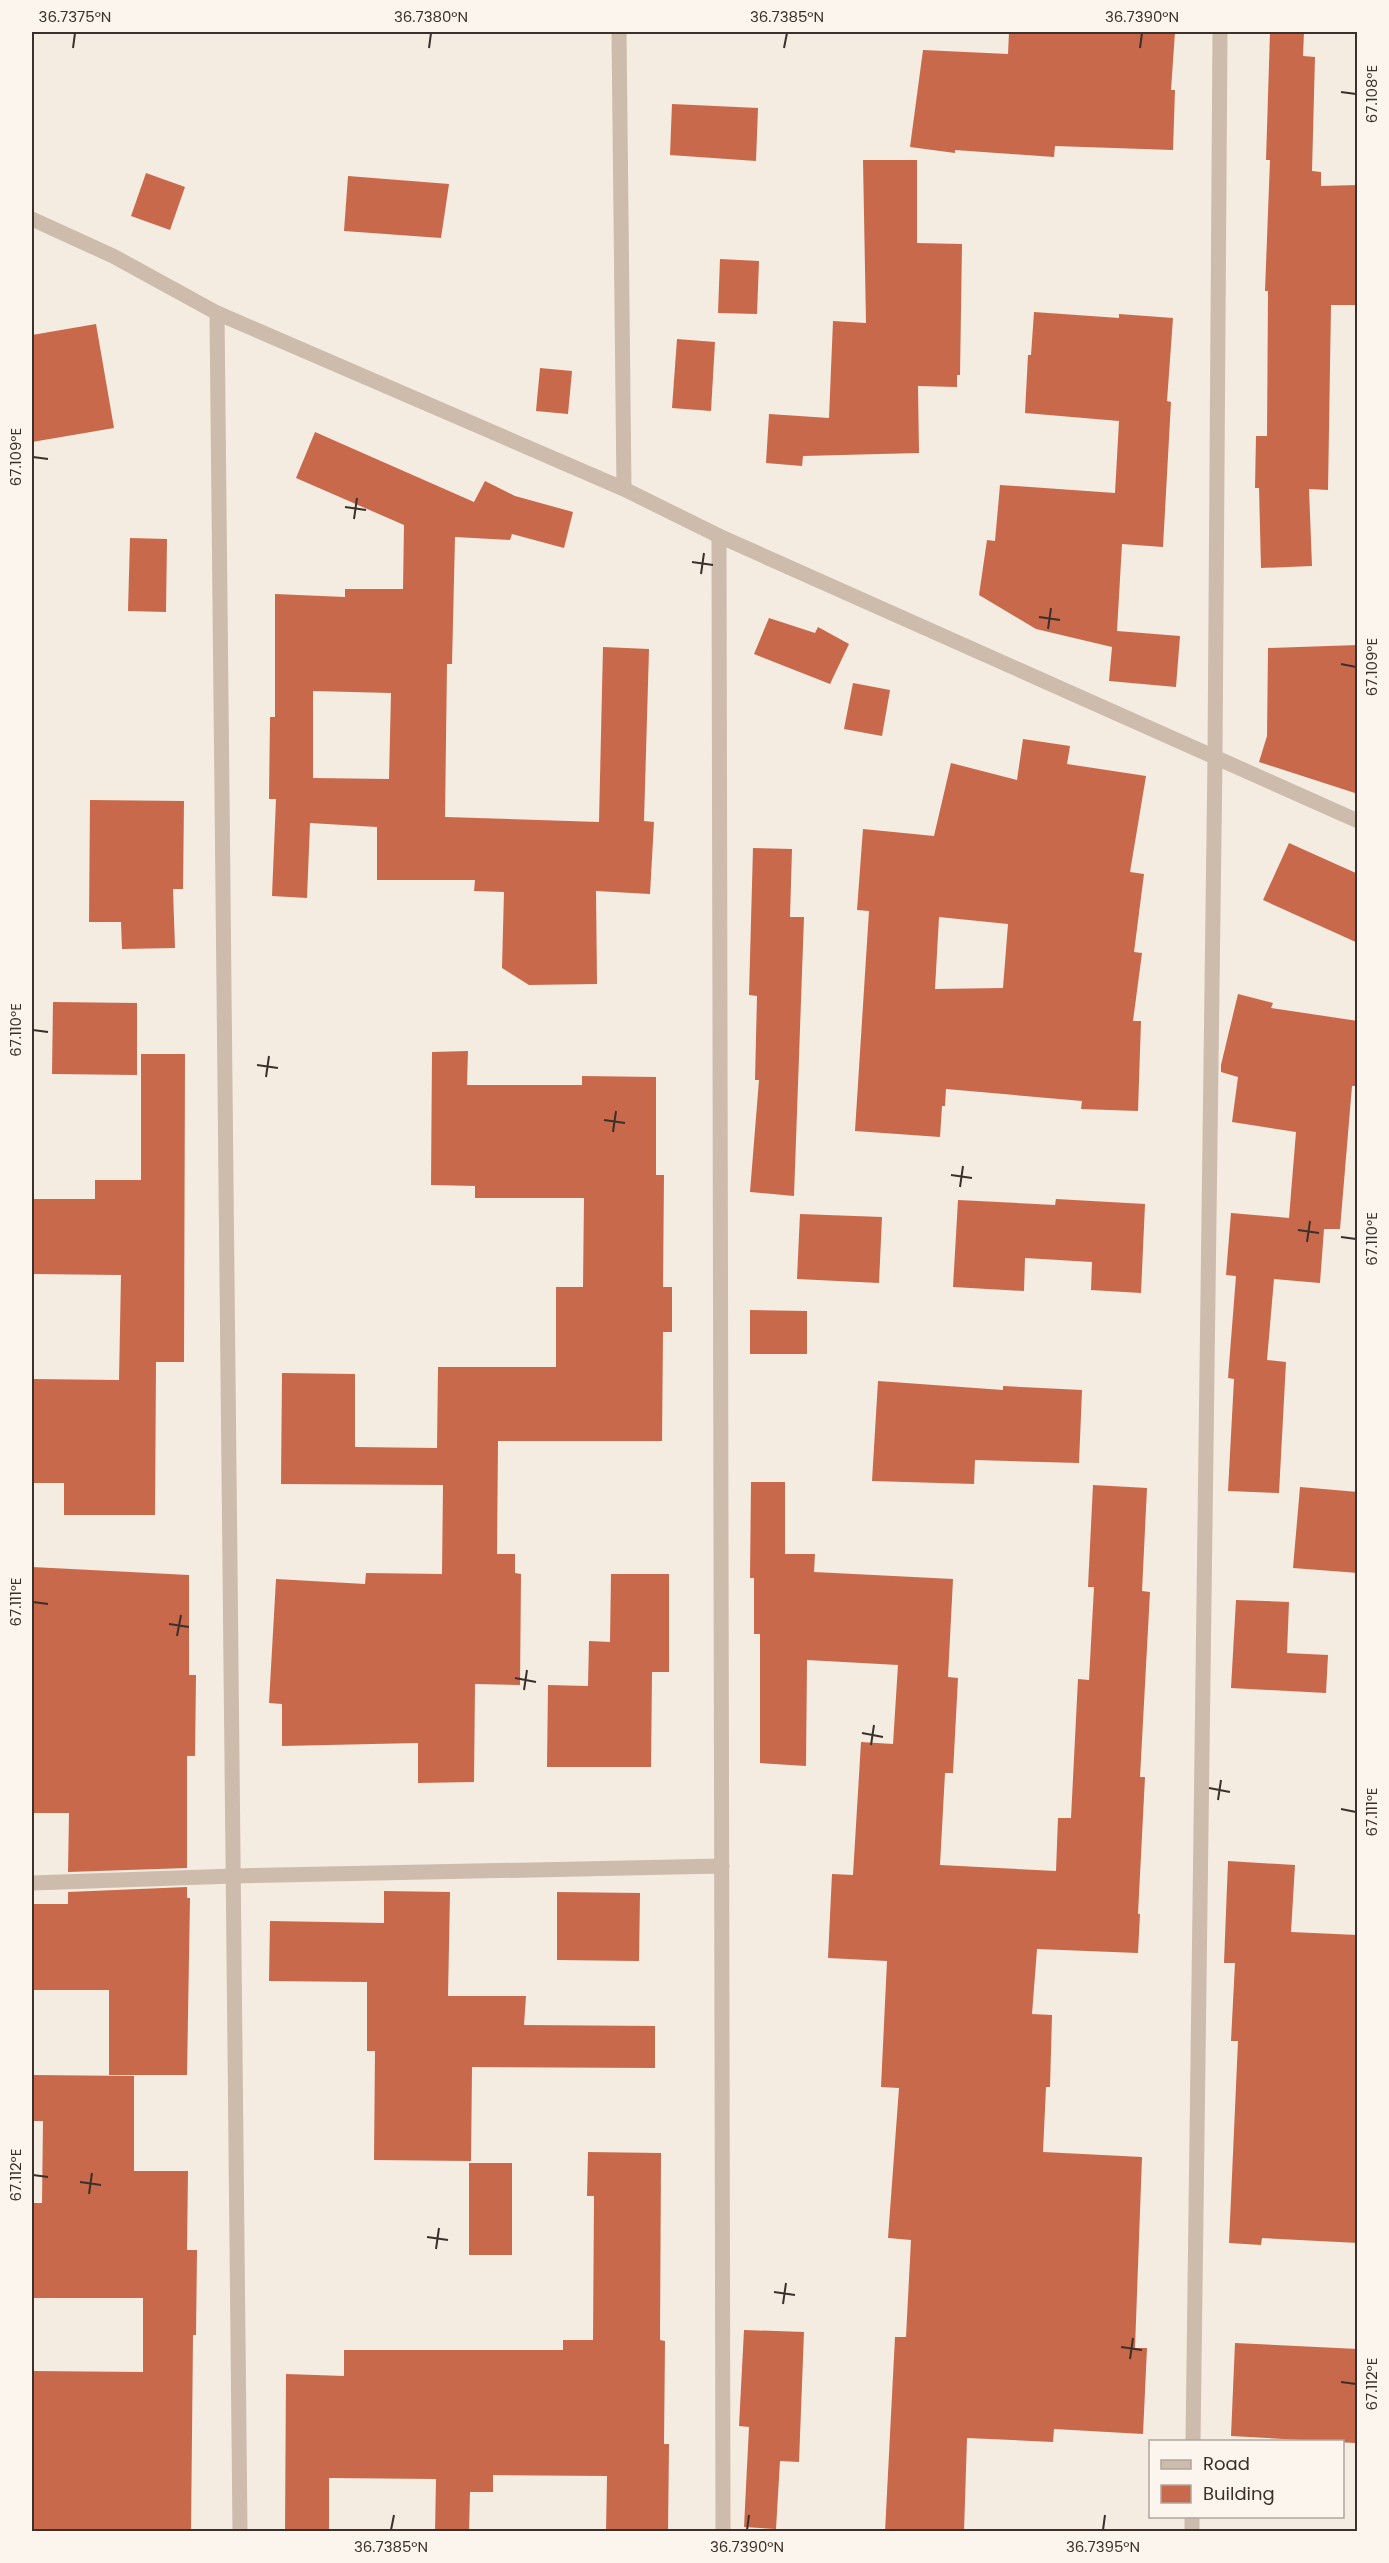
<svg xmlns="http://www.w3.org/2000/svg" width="1389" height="2563" font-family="Poppins,sans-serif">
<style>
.building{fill:#c8694b;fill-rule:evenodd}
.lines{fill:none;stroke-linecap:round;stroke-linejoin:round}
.minor{stroke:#cdbbac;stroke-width:15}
.tertiary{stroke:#cdbbac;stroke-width:15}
.ticks{fill:none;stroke:#3b302b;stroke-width:2}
.neatline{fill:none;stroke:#3b302b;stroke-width:2}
.ticks-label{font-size:15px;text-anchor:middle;fill:#3b302b}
</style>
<rect width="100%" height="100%" fill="#f4ebe1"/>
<!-- building -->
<g class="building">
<path d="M1009 32H1175L1171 90H1175L1173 150 1055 146 1054 157 955 150V153L910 147 923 50 1008 54Z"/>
<path d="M1270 32H1304L1303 56 1315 57 1312 171 1321 172V186L1358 185V305H1331L1328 490 1309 489 1312 566 1261 568 1259 488H1255L1256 436H1267L1268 291H1265L1270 160H1266Z"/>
<path d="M672 104 758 108 756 161 670 155Z"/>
<path d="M863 160H917V243L962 244 960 375H957V387L918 386 919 453 803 456 802 466 766 463 769 414 829 418 833 321 866 323Z"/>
<path d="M146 173 185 187 170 230 131 216Z"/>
<path d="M348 176 449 184 441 238 344 231Z"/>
<path d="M720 259 759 261 757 314 718 313Z"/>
<path d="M1034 312 1119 318V314L1173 318 1167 401 1171 402 1163 547 1122 544 1117 631 1180 636 1176 687 1109 681 1112 647 1036 629 979 595 987 540 995 541 1000 485 1115 493 1119 421 1025 413 1028 355H1031Z"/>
<path d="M96 324 114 428 32 442V335Z"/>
<path d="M677 339 715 342 711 411 672 408Z"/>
<path d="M540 368 572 371 568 414 536 411Z"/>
<path d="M315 432 474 502 485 481 515 496 573 512 564 548 512 534 510 540 455 537 452 664H447L445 817 599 822 603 647 649 649 644 821 654 822 650 894 596 891 597 984 529 985 502 968 504 892 474 891 475 880H377V827L310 823 307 898 272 896 276 799H269L270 717H275V594L345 597V589H403L404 525 296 478ZM313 691 391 693 389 779 313 778Z"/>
<path d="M130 538 167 539 166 612 128 611Z"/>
<path d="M769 618 815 633 818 627 849 644 830 684 754 654Z"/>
<path d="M1358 645V794L1259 762 1267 736 1268 648Z"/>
<path d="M853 683 890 690 882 736 844 729Z"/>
<path d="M1023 739 1070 746 1067 764 1146 776 1130 872 1144 874 1134 952 1142 953 1133 1021H1141L1138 1111 1081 1109 1082 1101 946 1089 945 1106H942L940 1137 855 1131 869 911 857 910 863 829 934 836 951 763 1017 780ZM939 917 1008 924 1003 988 935 989Z"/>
<path d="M90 800 184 801 183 889H173L175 948 122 949 121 922H89Z"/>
<path d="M1289 843 1358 874V943L1263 900Z"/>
<path d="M753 848 792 849 790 917H804L794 1196 750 1192 759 1080H755L757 996 749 995Z"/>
<path d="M1238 994 1273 1003 1271 1008 1358 1021V1086H1352L1340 1229H1324L1320 1283 1274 1279 1267 1360 1286 1362 1279 1493 1228 1491 1234 1379 1228 1378 1236 1276 1226 1275 1231 1213 1289 1218 1296 1132 1232 1122 1238 1077 1221 1072V1065Z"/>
<path d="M53 1002 137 1003V1075L52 1074Z"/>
<path d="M468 1051 467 1085H582V1076L656 1077V1175H664L663 1287H672V1332H663L662 1441H498L497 1554H515V1573L521 1574 520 1685 475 1684 474 1782 418 1783V1743L282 1746V1704L269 1703 276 1579 365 1584 366 1573 442 1574 443 1485 281 1484 282 1373 355 1374V1447L437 1448 438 1367H556V1287H583L584 1198H475V1186L431 1185 432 1052Z"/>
<path d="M141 1054H185L184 1362H156L155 1515H64V1483H32V1379L119 1380 121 1275 32 1274V1199H95V1180H141Z"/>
<path d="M1056 1199 1145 1204 1141 1293 1091 1290 1092 1262 1025 1258 1024 1291 953 1287 958 1200 1055 1205Z"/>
<path d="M800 1214 882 1217 879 1283 797 1279Z"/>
<path d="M750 1310 807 1311V1354H750Z"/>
<path d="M878 1381 1003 1390V1386L1082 1390 1079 1463 975 1460 974 1484 872 1481Z"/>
<path d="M751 1482H785V1554H815L814 1572 953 1579 948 1677 958 1678 953 1773H945L940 1865 1056 1871 1058 1818H1071L1078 1679 1089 1680 1094 1587H1088L1093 1485 1147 1488 1142 1591 1150 1592 1140 1777H1145L1138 1914H1140L1138 1953 1037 1949 1032 2014 1052 2015 1050 2087H1046L1043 2152 1142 2157 1135 2348H1147L1143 2434 1054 2429 1053 2442 967 2438 964 2532H885L895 2337H906L911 2240 888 2238 899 2088 881 2087 887 1961 828 1958 832 1874 853 1875 861 1742 893 1744 898 1665 807 1660 806 1766 760 1763V1634H754V1578H750Z"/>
<path d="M1300 1487 1358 1492V1573L1293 1568Z"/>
<path d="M32 1567 189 1575V1675H196L195 1756H187V1868L68 1872 69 1813H32Z"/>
<path d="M611 1574H669V1672H652L651 1767H547L548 1685 588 1686 589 1641 610 1642Z"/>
<path d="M1236 1600 1289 1602 1287 1653 1328 1655 1326 1693 1231 1688Z"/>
<path d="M1228 1861 1295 1865 1291 1932 1358 1935V2243L1262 2238 1261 2245 1229 2243 1238 2041H1231L1235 1963H1224Z"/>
<path d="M187 1887V1898H190L187 2075H109V1990H32V1904H68V1892Z"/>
<path d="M384 1891 450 1892 448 1996H526L524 2025 655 2026V2068L472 2067 471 2161 374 2160 375 2051H367V1982L269 1981 270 1921 384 1923Z"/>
<path d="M557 1892 640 1893 639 1961 557 1960Z"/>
<path d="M32 2075 134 2076V2171H188L187 2250H197L196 2335H193L191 2532H32V2371L143 2372V2298H32V2203H42L43 2121H32Z"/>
<path d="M588 2152 661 2153 660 2340 665 2341 664 2444H669L668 2532H606L607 2476 493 2475V2492H470L469 2532H435L436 2479 329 2478V2532H285L286 2374 344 2376V2350H563V2340H593L594 2196H587Z"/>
<rect x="469" y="2163" width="43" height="92"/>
<path d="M744 2330 804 2332 799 2462 780 2461 776 2529 744 2527 749 2427 739 2426Z"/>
<path d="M1235 2343 1358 2349 1355 2443 1231 2436Z"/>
</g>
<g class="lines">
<!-- minor -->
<g class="minor">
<path d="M619 32 624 489"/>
<path d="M217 313 240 2532"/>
<path d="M719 536 723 2532"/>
<path d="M32 1883 234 1876 722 1866"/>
<path d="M1193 2442 1215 758 1220 32"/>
<path d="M1192 2532V2516"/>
</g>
<!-- tertiary -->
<path class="tertiary" d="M32 219 113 256 217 313 624 489 719 536 1358 821"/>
</g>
<!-- ticks -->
<path class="ticks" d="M73 48 75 33M429 48 431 33M784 48 787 33M1140 48 1142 33M1341 92 1356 94M33 457 48 459M345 507 366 510M354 519 357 498M692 562 713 565M701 574 704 553M1039 617 1060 620M1048 629 1051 608M1341 664 1356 667M33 1030 48 1032M257 1065 278 1068M266 1077 269 1056M604 1120 625 1123M613 1132 616 1111M951 1175 972 1178M960 1187 963 1166M1298 1230 1319 1233M1341 1237 1356 1239M1307 1242 1310 1221M33 1602 48 1604M169 1624 189 1627M177 1636 181 1615M515 1678 536 1682M524 1690 527 1670M862 1733 883 1737M871 1745 874 1725M1209 1788 1230 1792M1218 1800 1221 1780M1341 1809 1356 1812M33 2175 48 2177M80 2182 101 2185M89 2194 92 2173M427 2237 448 2240M436 2249 439 2228M774 2292 795 2295M783 2304 786 2283M1121 2347 1142 2350M1130 2359 1133 2338M1341 2382 1356 2384M391 2530 394 2515M747 2530 749 2515M1103 2530 1105 2515"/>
<!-- border -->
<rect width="1389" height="2563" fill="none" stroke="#fbf5ee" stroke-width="66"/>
<!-- legend -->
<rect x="1149" y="2440" width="195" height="78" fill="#fbf5ee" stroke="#aea6a0" stroke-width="1.5"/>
<rect x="1161" y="2460" width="30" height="9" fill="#cdbbac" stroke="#aea6a0" stroke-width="1.5"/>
<text x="1203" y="2470" font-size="18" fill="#3b302b">Road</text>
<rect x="1161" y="2485" width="30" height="18" fill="#c8694b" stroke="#aea6a0" stroke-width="1.5"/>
<text x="1203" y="2500" font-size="18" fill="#3b302b">Building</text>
<rect x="33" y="33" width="1323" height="2497" class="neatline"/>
<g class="ticks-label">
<text x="75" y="22">36.7375°N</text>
<text x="431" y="22">36.7380°N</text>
<text x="787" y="22">36.7385°N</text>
<text x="1142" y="22">36.7390°N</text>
<text transform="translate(1372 94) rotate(-90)" y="5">67.108°E</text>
<text transform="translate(16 457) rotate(-90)" y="5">67.109°E</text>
<text transform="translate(1372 667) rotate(-90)" y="5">67.109°E</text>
<text transform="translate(16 1030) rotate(-90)" y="5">67.110°E</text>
<text transform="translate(1372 1239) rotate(-90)" y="5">67.110°E</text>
<text transform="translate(16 1602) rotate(-90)" y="5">67.111°E</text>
<text transform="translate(1372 1812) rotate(-90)" y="5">67.111°E</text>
<text transform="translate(16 2175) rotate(-90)" y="5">67.112°E</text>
<text transform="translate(1372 2384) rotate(-90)" y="5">67.112°E</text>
<text x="391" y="2552">36.7385°N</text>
<text x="747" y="2552">36.7390°N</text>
<text x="1103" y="2552">36.7395°N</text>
</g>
</svg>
